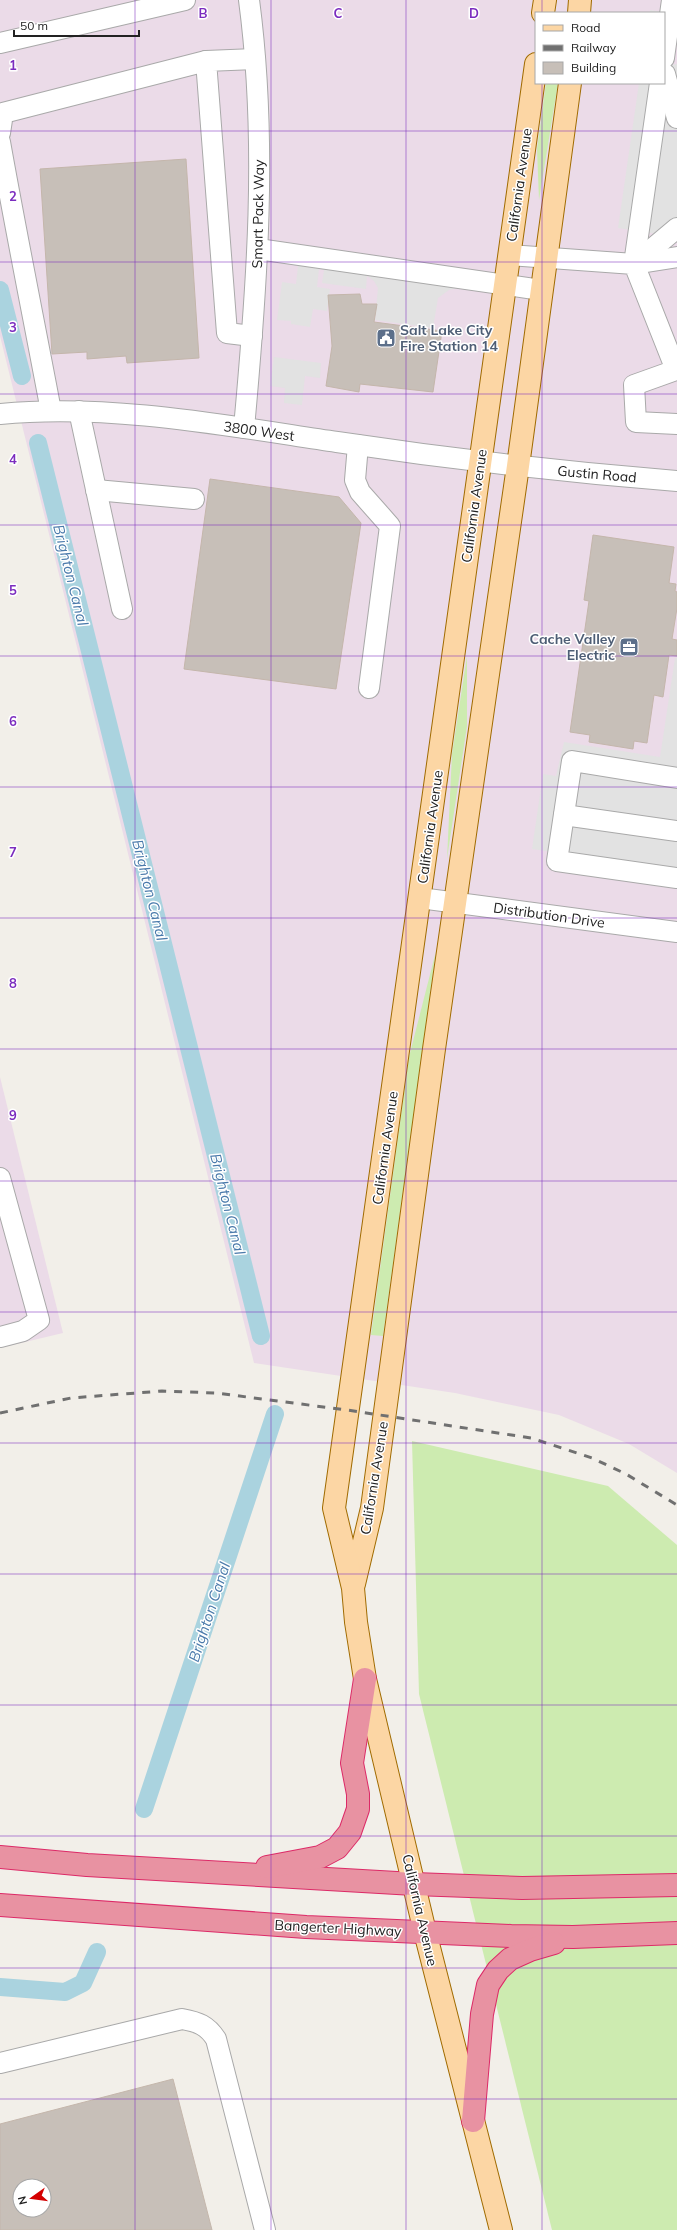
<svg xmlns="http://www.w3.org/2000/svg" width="677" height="2230" font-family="Mulish,sans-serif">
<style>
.industrial{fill:#ebdbe8;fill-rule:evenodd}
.grass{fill:#cdebb0}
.parking{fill:#e2e2e2}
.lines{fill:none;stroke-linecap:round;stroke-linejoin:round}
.canal{stroke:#aad3df;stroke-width:18}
.building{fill:#c7bfb8;stroke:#c4b6ab;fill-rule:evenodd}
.minor-casing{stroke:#a9a9a9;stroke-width:22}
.major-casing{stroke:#a06b00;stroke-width:24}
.highway-casing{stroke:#dc2a67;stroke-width:24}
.minor{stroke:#fff;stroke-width:20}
.major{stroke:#fcd6a4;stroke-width:22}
.highway{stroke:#e892a2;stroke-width:22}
.rail{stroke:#707070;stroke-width:3;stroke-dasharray:8 8;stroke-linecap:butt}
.grid{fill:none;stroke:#7b2cbf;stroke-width:1;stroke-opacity:0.55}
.labels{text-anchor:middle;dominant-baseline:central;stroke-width:3;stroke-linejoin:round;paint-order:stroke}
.street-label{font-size:14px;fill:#222;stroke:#fff}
.service-label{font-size:14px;font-weight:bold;fill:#4e5e75;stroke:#fff;text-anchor:start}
.water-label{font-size:15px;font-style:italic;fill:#4a7aab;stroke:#fff}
.grid-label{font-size:13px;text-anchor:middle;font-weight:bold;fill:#7b2cbf;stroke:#fff;stroke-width:3;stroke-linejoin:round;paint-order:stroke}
</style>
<rect width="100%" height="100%" fill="#f2efe9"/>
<!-- industrial -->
<g class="industrial">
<path d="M0 0H677V1473L629 1444 559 1415 455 1393 254 1363 0 336ZM536 13H664V83H536Z"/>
<path d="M0 1077 63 1333 0 1348Z"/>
</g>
<!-- grass -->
<g class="grass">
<path d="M546 83H558L539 200 537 149Z"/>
<path d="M467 656V726L447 859 452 754Z"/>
<path d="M436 951 383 1336 371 1335 409 1057Z"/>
<path d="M412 1441 608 1486 677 1545V2230H552L419 1694Z"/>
</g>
<!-- parking -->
<g class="parking">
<path d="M650 10 677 14 671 65 677 64V237L618 228 639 83H664V13H650Z"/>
<path d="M296 246 461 268 458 288 449 290 438 298 433 328 375 320 378 288 374 281 367 276 366 289 322 283 324 270 319 269 317 287 330 289 327 311 313 309 310 327 291 324V321L277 320 282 282 296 284 298 266 293 265Z"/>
<path d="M274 357 321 363 320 378 305 376 302 405 284 403 285 388 270 386Z"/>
<path d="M675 658H677V870L532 849 543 774 556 776 564 742 660 757Z"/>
</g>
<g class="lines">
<!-- canal -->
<g class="canal">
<path d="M0 290 22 376"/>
<path d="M38 443 261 1336"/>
<path d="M144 1809 275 1414"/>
<path d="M0 1987 65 1992 83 1983 97 1952"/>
</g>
</g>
<!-- building -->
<g class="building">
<path d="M186 159 199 358 127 363 126 356 87 359V352L52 354 40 169Z"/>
<path d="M360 294 362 304H377L374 322 442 331 433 392 360 384 359 392 326 386 332 346 328 295Z"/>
<path d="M210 479 339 497 361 523 336 689 184 669Z"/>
<path d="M593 535 674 547 669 583 676 584 675 591 677 592V608L672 639 677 640V656L669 655 663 697 654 695 647 743 634 741 633 749 589 742 590 735 570 732 589 601 584 600Z"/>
<path d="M173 2079 212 2230H0V2124ZM20 2186H44V2210H20Z"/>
</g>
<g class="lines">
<!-- minor casing -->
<g class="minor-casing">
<g id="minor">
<path d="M0 43 185 0"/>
<path d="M664 58 672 0"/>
<path d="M665 74 677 118"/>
<path d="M0 133 3 113 206 61"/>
<path d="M0 142C16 232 34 321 51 411"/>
<path d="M258 249 541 290"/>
<path d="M509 255 634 264 676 370 634 385 636 422 677 424"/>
<path d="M634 264 660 83"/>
<path d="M634 264 677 228"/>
<path d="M634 264 677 257"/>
<path d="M252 336 227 333 206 61 255 59"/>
<path d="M79 411 122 609"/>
<path d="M0 414C109 403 229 426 337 442 450 459 563 472 677 481"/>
<path d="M244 428C257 286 268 143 249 0"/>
<path d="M358 445 355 480 360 492 390 526 369 688"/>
<path d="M96 490 194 499"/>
<path d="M677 778 572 761 557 861 677 878"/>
<path d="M564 815 677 831"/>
<path d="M420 898 677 932"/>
<path d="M0 1178 39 1320 23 1331 0 1337"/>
<path d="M0 2063 182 2019C198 2022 207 2025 216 2039L265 2230"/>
</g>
</g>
<!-- major casing -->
<g class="major-casing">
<g id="major">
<path d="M543 13 545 0"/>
<path d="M579 13 580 0"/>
<path d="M354 1584 372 1508 434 1049 518 466 570 83"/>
<path d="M501 2230 425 1932 365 1679 356 1622 353 1588 334 1508 536 64"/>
</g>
</g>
<!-- highway casing -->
<g class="highway-casing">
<g id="highway">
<path d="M0 1857 87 1865 414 1884 522 1888 677 1885"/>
<path d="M267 1867 320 1857 337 1848 350 1832 358 1809V1794L352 1763 365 1679"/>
<path d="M0 1905 306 1927 511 1936 573 1937 677 1933"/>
<path d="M473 2121 482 2014 488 1985 498 1970 510 1959 530 1950 554 1943"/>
</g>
</g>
<!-- minor -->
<use href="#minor" class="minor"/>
<!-- major -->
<use href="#major" class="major"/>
<!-- highway -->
<use href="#highway" class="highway"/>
<!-- rail -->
<path class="rail" d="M0 1413 71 1398 162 1391 216 1393 347 1410 531 1438 592 1458 626 1474 677 1505"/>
</g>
<!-- grid -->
<path class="grid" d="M135 0V2230M271 0V2230M406 0V2230M542 0V13M542 83V2230M0 131H677M0 262H677M0 394H677M0 525H677M0 656H677M0 787H677M0 918H677M0 1049H677M0 1181H677M0 1312H677M0 1443H677M0 1574H677M0 1705H677M0 1836H677M0 1968H677M0 2099H677"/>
<!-- icons -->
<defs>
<g id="civic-square" transform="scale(1)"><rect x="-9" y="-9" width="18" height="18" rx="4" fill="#5c6f8a" stroke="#fff"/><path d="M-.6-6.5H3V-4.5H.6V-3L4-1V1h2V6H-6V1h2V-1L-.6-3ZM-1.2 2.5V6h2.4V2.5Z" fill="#fff"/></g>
<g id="office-square" transform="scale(1)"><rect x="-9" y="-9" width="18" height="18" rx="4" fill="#5c6f8a" stroke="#fff"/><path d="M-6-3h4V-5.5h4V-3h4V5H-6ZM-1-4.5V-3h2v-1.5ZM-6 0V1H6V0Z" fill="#fff"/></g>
</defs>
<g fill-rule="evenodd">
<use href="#civic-square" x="386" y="338"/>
<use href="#office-square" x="629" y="647"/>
</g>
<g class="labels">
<!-- street labels -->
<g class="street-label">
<text transform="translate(519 185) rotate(-82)">California Avenue</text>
<text transform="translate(258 214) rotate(-89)">Smart Pack Way</text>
<text transform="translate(259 431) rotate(8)">3800 West</text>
<text transform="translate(597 474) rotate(5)">Gustin Road</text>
<text transform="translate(474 506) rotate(-82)">California Avenue</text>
<text transform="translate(430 827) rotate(-82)">California Avenue</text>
<text transform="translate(549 915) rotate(8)">Distribution Drive</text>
<text transform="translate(385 1148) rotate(-82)">California Avenue</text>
<text transform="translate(374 1478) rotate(-81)">California Avenue</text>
<text transform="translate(420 1910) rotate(77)">California Avenue</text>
<text transform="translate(338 1928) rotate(3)">Bangerter Highway</text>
</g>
<!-- service labels -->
<g class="service-label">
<text x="400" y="330">Salt Lake City<tspan x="400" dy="16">Fire Station 14</tspan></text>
<text x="615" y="639" text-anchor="end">Cache Valley<tspan x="615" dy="16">Electric</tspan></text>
</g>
<!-- water labels -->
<g class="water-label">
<text transform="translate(71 575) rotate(76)">Brighton Canal</text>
<text transform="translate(150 890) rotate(76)">Brighton Canal</text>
<text transform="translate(228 1204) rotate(76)">Brighton Canal</text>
<text transform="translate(209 1612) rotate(-72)">Brighton Canal</text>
</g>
</g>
<g class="grid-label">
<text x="203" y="18">B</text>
<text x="338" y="18">C</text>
<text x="474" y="18">D</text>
<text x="13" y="70">1</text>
<text x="13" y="201">2</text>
<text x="13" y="332">3</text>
<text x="13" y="464">4</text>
<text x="13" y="595">5</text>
<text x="13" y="726">6</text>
<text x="13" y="857">7</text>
<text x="13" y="988">8</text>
<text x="13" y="1120">9</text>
</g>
<!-- legend -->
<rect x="535" y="12" width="130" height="72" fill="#ffffff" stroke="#a7a7a7"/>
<rect x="543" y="25" width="20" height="6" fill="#fcd6a4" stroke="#a7a7a7"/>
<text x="571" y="32" font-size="12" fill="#222222">Road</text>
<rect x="543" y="45" width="20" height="6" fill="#707070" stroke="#a7a7a7"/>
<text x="571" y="52" font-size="12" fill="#222222">Railway</text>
<rect x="543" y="62" width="20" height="12" fill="#c7bfb8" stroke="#a7a7a7"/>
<text x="571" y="72" font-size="12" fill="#222222">Building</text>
<!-- north arrow -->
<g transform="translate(32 2198) rotate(256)"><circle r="19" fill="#ffffff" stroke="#a7a7a7"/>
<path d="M0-3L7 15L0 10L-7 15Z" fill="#d40000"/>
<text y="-6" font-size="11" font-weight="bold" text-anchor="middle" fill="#222222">N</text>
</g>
<!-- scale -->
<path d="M14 30v6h125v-6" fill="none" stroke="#222222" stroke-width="2"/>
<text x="20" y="30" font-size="12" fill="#222222" stroke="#ffffff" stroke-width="3" paint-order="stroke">50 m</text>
</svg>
